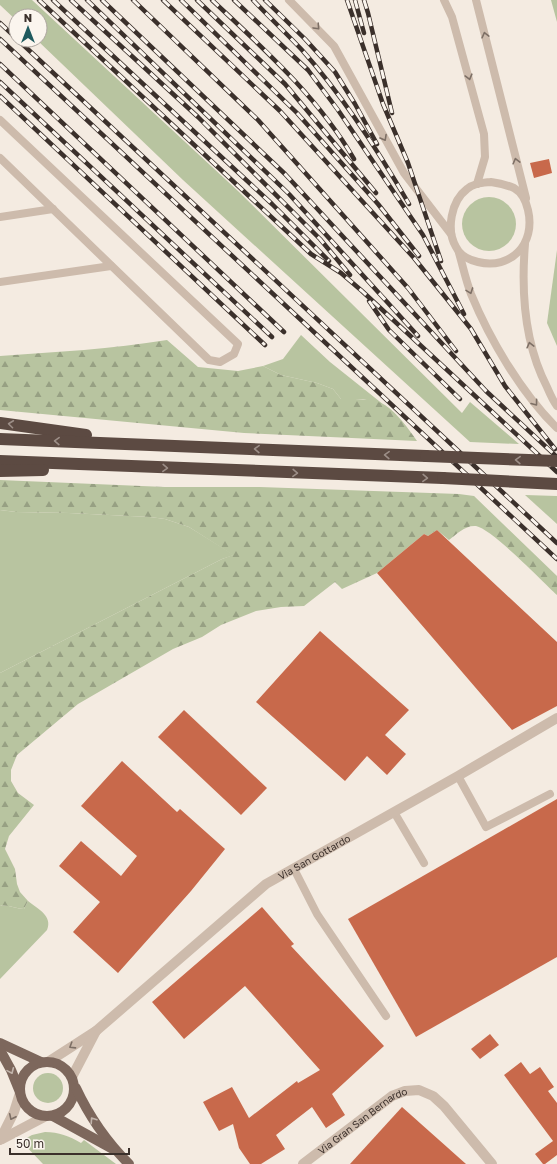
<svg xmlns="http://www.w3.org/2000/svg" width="557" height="1164" font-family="'Golos Text',sans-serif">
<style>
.grass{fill:#b8c4a0}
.forest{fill:url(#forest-firs)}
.building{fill:#c8694b}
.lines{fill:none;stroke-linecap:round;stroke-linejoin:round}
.lane{stroke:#cdbbac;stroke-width:8}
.street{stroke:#cdbbac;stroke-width:10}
.primary{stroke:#7d675c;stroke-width:10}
.highway{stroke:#5c4a42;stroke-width:12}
.rail-casing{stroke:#3b302b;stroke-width:4.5}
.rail{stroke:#fbf5ee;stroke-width:3;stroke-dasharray:9;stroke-linecap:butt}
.highway-bridge{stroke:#5c4a42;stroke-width:12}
.oneway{stroke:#7d6f65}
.oneway2{stroke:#9c8e87}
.oneway3{stroke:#c2b5ac}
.labels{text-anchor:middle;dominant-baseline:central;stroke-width:4;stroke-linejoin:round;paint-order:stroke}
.street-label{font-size:10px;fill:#3b302b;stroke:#fbf5ee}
</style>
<defs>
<pattern id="forest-firs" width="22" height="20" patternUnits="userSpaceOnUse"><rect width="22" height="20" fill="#b8c4a0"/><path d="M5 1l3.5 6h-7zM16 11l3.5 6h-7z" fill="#97a083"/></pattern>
</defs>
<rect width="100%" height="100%" fill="#f4ebe1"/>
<!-- grass -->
<g class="grass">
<path d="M0 0H32L238 191 462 413 470 402 519 444 470 442 183 180 37 40H40V16H16V20L0 5Z"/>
<path d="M551 0H557V22Z"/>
<circle cx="489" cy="224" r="27"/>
<path d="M557 250V346L547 323Z"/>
<path d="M301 335 330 362 384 405 363 399H341L333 389 317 383 281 375 263 366 283 359Z"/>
<path d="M525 495 557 496V524Z"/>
<path d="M0 510 16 512 69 513 150 517 165 519 189 527 234 555 222 559 0 673Z"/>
<path d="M28 901C38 909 53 916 47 930L0 979V906C7 904 16 909 24 909Z"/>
<circle cx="48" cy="1088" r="15"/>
<path d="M45 1132C59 1132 69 1136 81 1143L84 1140 116 1164H43L21 1141 32 1135Z"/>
</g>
<!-- forest -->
<g class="forest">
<path d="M167 340 198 367 238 371 263 366 281 375 317 383 333 389 341 399C354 399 373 398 385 405 398 414 408 428 417 441L244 433 0 410V356C56 352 112 349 167 340Z"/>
<path d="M0 480 165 487H260L459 494 474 496 557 576V595C543 582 492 529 476 526 465 525 457 534 449 540L437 530 428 536 424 534 377 573 342 589 335 582 304 606 281 607 256 611 221 625 202 637 173 649 78 704 17 755 11 770V781L18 793 34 805 9 836 5 849 15 869 17 884 20 892 28 901 24 909C16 909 7 904 0 906V673L222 559 233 555 189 527 165 519 150 517 69 513 16 512 0 510Z"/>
</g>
<!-- building -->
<g class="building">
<path d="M549 159 552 173 534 178 530 163Z"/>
<path d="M437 530 557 642V706L512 730 377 573 424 534 428 536Z"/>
<path d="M320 631 409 710 385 735 406 754 387 775 367 756 345 781 256 702Z"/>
<path d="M184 710 267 788 241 815 158 737Z"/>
<path d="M122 761 177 812 180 809 225 849 191 891 118 973 73 932 100 902 59 866 81 841 121 876 137 856 81 806Z"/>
<path d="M557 799V957L416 1037 348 919Z"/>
<path d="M262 907 294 944 291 946 384 1046 332 1094 345 1115 326 1128 312 1107 276 1135 285 1149 261 1164H250L239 1148 233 1124 219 1131 203 1102 232 1087 249 1118 297 1081 298 1083 320 1070 245 986 184 1039 152 1002Z"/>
<path d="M490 1034 499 1045 480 1059 471 1049Z"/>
<path d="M521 1062 530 1074 540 1067 554 1087 548 1091 557 1103V1155L545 1164H543L535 1154 553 1141 504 1075Z"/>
<path d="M402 1107 466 1164H350Z"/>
</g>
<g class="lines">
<!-- lane -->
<g class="lane">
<path d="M289 0 334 46 404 173 451 234"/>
<path d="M444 0 452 17 484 134 485 157 477 184"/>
<path d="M476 0 526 198"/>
<path d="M0 120 238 344 234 354 220 362 209 360 0 158"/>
<path d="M491 182C498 183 507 185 514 188 523 193 526 201 528 210 536 244 511 270 478 262 469 260 460 255 456 247 446 230 451 201 467 189 474 183 482 183 491 182Z"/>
<path d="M0 217 53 209"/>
<path d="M525 244C521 293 524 343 547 387 550 394 553 401 557 406"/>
<path d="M459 253C463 267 466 281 471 294 490 340 522 394 557 428"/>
<path d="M0 282 111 266"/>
<path d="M458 776 486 827 550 794"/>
<path d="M394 812 424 863"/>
<path d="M294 869 317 914 386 1016"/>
</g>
<!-- street -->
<g class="street">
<path id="s1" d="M48 1062 96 1031 266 884 458 776 557 718"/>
<path d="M72 1077 96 1031"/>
<path d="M2 1139 44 1117"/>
<path d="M0 1140 14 1112 20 1093"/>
<path id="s2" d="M303 1164 392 1096 405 1091 419 1090 433 1096 444 1106 492 1164"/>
</g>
<!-- primary -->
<g class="primary">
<path d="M0 1043 41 1062"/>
<path d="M0 1050 11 1070 20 1092"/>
<circle cx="47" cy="1089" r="27"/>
<path d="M76 1088C89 1116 107 1142 129 1164"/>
<path d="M53 1116 113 1149"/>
</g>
<!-- highway -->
<g class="highway">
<path d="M0 423 86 435"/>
<path d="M0 439 426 456"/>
<path d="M0 461 443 478"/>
<path d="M0 471 43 470"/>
</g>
<!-- rail casing -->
<g class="rail-casing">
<g id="rail">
<path d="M39 0 311 254 341 273 362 291 557 472"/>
<path d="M53 0 272 204 329 261"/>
<path d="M71 0 198 117 320 239 350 275"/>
<path d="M87 0 289 194 418 336"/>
<path d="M102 0 285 174 486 391 557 457"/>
<path d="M133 0 258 120 408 288 456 351"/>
<path d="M163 0 280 111 414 258 471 329 505 386 555 449"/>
<path d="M181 0 297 113 378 204 419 256"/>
<path d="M197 0 285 84 376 193"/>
<path d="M212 0C264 49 318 97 354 159"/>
<path d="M234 0 308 70 338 110 423 235 464 314"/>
<path d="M253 0C269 17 286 33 302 50 342 95 379 152 409 204"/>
<path d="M265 0 305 39 335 72 355 104 377 144"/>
<path d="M347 0 383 104 408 163 441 261"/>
<path d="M355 0 364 33"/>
<path d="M364 0 368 13 392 113"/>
<path d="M0 23 16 38"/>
<path d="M0 39 557 559"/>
<path d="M18 40 557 543"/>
<path d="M0 64 284 332"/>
<path d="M0 82 272 337"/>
<path d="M0 96 265 345"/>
<path d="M369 301 389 330 460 399"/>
</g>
</g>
<!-- rail -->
<use href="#rail" class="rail"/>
<!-- highway-bridge -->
<g class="highway-bridge">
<path d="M426 456 557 461"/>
<path d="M443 478 557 484"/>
</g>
</g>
<!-- one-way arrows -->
<defs><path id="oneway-chevron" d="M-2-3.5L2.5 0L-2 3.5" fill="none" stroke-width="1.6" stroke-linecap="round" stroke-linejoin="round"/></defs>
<g class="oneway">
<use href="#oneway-chevron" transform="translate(317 27) rotate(47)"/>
<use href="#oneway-chevron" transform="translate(485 35) rotate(-104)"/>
<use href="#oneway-chevron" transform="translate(469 77) rotate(75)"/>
<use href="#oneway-chevron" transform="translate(384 138) rotate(61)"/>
<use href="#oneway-chevron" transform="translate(516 161) rotate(-104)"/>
<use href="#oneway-chevron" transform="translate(470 291) rotate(70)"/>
<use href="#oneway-chevron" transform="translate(530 345) rotate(-104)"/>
<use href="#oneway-chevron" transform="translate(535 403) rotate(53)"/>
<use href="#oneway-chevron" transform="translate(72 1046) rotate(148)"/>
<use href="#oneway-chevron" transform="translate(12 1117) rotate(115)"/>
</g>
<g class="oneway2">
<use href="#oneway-chevron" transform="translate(11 424) rotate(-173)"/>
<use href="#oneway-chevron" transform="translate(57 441) rotate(-178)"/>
<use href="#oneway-chevron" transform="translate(257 449) rotate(-178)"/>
<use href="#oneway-chevron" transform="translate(387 455) rotate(-178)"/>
<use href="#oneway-chevron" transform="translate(518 460) rotate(-178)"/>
<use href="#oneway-chevron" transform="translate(165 468) rotate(2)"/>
<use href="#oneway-chevron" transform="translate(295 473) rotate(2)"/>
<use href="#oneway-chevron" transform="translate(425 478) rotate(2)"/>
</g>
<g class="oneway3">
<use href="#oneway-chevron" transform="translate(11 1071) rotate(66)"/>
<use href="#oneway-chevron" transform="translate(93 1120) rotate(-124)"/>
</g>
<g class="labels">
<!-- street labels -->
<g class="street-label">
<text stroke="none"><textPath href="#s1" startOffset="337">Via San Gottardo</textPath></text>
<text stroke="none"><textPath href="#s2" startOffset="74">Via Gran San Bernardo</textPath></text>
</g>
</g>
<!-- north arrow -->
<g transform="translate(28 28)"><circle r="19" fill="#fbf5ee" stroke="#aea6a0"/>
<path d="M0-3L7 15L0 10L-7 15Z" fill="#1f5a5e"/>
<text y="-6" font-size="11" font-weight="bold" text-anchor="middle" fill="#3b302b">N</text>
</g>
<!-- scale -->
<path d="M10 1148v6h119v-6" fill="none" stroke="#3b302b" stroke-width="2"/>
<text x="16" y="1148" font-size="12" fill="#3b302b" stroke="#fbf5ee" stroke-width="3" paint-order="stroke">50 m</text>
</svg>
